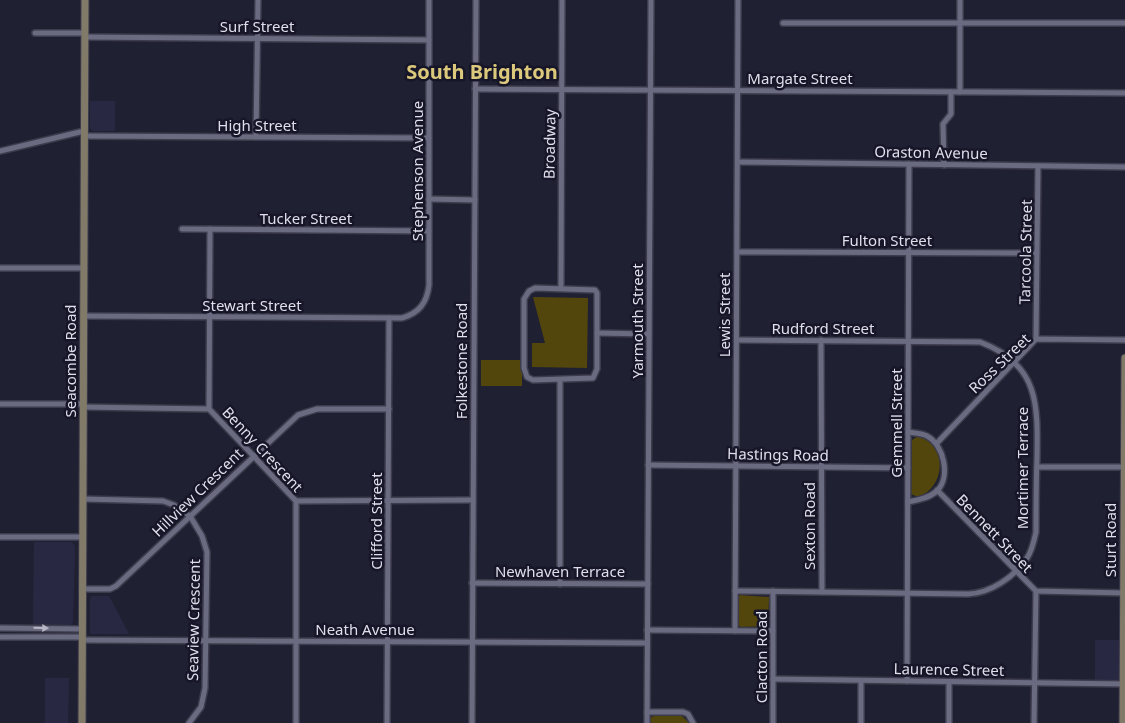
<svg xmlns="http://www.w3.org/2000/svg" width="1125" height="723" font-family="'Noto Sans',sans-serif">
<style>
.built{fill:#292842}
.green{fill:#52460d}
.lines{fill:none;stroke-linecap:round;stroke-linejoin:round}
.street-casing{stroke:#3d3c4c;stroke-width:8}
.secondary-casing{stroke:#3d3c4c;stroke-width:9}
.street{stroke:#6a6a81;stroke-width:5}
.secondary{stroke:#817a68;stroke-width:7}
.oneway{fill:#b6b6c7}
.labels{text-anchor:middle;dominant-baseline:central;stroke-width:5;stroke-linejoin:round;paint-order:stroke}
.street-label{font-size:15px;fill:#dfdfec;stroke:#171629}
.district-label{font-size:20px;font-weight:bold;fill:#dcc97c;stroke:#171629}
</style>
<rect width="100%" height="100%" fill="#202033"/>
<!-- built -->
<g class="built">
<path d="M90 101H115V131H92L90 128Z"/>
<path d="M34 542H72L75 546 73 622 70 626H33Z"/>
<path d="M92 596H109L129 634H90V599Z"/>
<rect x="1095" y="640" width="26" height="41"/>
<path d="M45 678H69L68 723H45Z"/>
</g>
<!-- green -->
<g class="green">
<path d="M533 297 588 298 587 368 532 367V343H545Z"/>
<rect x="481" y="360" width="41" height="26"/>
<path d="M918 436C948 445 946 487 918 497L911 494 912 440Z"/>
<path d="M740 595 769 597 768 626 741 627 737 625V599Z"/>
<path d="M681 715 689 723H650L651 717 655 716Z"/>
</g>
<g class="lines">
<!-- street casing -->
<g class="street-casing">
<g id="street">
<path d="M783 23H1125"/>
<path d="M35 33H85"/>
<path d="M85 37 429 40"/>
<path d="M475 89 1125 93"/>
<path d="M960 92V0"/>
<path d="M84 136 429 138"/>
<path d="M256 137 258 0"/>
<path d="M0 151 84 131"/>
<path d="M738 162 1125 167"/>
<path d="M944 165 943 124 951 114V92"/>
<path d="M429 199 475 200"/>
<path d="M182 229 429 231"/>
<path d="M737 252 1037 253"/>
<path d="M0 268H84"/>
<path d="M535 288 595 290 597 293V369L593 378 533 380 527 377 524 368V299L529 291Z"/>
<path d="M561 288 562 0"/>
<path d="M84 316 402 318C419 313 427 303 429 285V0"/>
<path d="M597 333 649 334"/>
<path d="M1036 339 1038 166"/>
<path d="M821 340 822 592"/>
<path d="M560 380V584"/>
<path d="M0 404H83"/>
<path d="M83 407 209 409 296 501V723"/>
<path d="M209 409 210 229"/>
<path d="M937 443 1036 339 1125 340"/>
<path d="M648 465 908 468"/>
<path d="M1037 467H1124"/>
<path d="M937 490 1036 591 1125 593"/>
<path d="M83 499 163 501 174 505 190 516 202 536 207 552 205 688 201 707 189 723"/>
<path d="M296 501 473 500"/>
<path d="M908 502C918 500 929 498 937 491 951 477 944 445 927 436 922 433 914 433 908 432"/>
<path d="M0 537H83"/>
<path d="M472 583 648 584"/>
<path d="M82 589H110L116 586 298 415 317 409H389"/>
<path d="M735 591 968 594C991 593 1014 577 1027 558 1032 551 1034 541 1036 532 1036 508 1036 483 1037 459 1038 404 1039 364 980 342L737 340"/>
<path d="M0 628 82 629"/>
<path d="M647 630 773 631"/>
<path d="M735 631 738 0"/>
<path d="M0 637H82"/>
<path d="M82 640 647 643"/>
<path d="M773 679 1125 684"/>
<path d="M907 681 909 164"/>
<path d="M647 712H683L688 714 693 723"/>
<path d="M387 723 389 318"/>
<path d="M472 723 476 0"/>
<path d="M647 723 651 0"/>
<path d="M773 723V591"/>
<path d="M861 723V681"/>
<path d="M949 723V682"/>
<path d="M1034 723 1036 591"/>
</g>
</g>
<!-- secondary casing -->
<g class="secondary-casing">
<g id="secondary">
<path d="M82 723 85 0"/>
<path d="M1123 723 1125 358"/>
</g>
</g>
<!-- street -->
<use href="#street" class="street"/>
<!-- secondary -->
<use href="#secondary" class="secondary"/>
</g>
<!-- one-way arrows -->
<defs><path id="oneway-solid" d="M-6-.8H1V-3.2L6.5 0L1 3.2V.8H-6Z" transform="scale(1.25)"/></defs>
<use class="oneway" href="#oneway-solid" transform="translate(41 628) rotate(1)"/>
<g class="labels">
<!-- street labels -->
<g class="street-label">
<text x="257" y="26">Surf Street</text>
<text x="800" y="78">Margate Street</text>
<text x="257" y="125">High Street</text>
<text transform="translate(549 144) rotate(-89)">Broadway</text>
<text transform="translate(931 152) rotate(1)">Oraston Avenue</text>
<text transform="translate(417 171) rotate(-90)">Stephenson Avenue</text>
<text x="306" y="218">Tucker Street</text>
<text x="887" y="240">Fulton Street</text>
<text transform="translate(1025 252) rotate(-89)">Tarcoola Street</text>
<text x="252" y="305">Stewart Street</text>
<text transform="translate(724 315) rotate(-90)">Lewis Street</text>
<text transform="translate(637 321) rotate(-90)">Yarmouth Street</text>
<text x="823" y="328">Rudford Street</text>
<text transform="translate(70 361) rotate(-90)">Seacombe Road</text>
<text transform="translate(461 361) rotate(-90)">Folkestone Road</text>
<text transform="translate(999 363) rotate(-44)">Ross Street</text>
<text transform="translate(896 423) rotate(-90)">Gemmell Street</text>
<text transform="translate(263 449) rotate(47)">Benny Crescent</text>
<text transform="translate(778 454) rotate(1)">Hastings Road</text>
<text transform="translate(1022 468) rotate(-90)">Mortimer Terrace</text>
<text transform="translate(197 492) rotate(-44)">Hillview Crescent</text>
<text transform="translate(376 521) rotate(-90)">Clifford Street</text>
<text transform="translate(809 526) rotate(-90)">Sexton Road</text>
<text transform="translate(995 533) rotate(46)">Bennett Street</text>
<text transform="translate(1110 540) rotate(-90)">Sturt Road</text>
<text x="560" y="571">Newhaven Terrace</text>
<text transform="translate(193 620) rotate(-89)">Seaview Crescent</text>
<text x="365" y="629">Neath Avenue</text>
<text transform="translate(761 657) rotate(-90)">Clacton Road</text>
<text transform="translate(949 669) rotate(1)">Laurence Street</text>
</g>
<!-- district labels -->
<g class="district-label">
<text x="482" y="71">South Brighton</text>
</g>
</g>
</svg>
